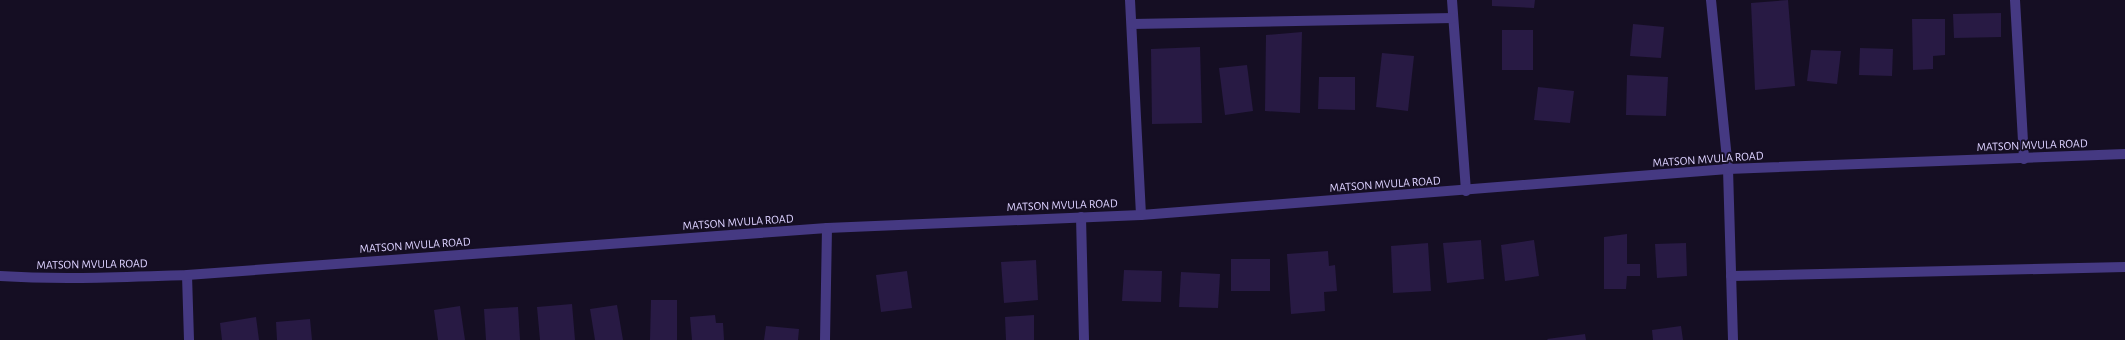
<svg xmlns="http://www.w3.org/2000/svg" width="2125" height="340" font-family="'Alegreya Sans',sans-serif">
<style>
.building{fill:#281a44}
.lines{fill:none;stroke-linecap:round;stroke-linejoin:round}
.minor{stroke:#453982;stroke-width:10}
.labels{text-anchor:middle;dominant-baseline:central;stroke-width:4;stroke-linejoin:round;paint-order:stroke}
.street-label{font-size:12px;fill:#dcd1ff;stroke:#150e23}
</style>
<rect width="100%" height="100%" fill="#150e23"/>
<!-- building -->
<g class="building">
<path d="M1492 0H1535L1534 8 1492 6Z"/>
<path d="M1788 0 1795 86 1755 90 1751 3Z"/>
<path d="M2001 13V37L1954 38 1953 14Z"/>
<path d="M1912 19H1945V55L1933 56V69L1913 70Z"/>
<path d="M1633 24 1664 27 1661 58 1630 56Z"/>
<rect x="1502" y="30" width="31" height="40"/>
<path d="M1302 32 1300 113 1265 111 1266 35Z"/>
<path d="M1200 47 1202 123 1152 124 1151 49Z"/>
<path d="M1860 48 1893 49 1892 76 1859 75Z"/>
<path d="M1811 50 1841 51 1837 84 1807 81Z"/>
<path d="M1382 53 1414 56 1408 111 1376 107Z"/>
<path d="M1247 65 1253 111 1225 115 1219 68Z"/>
<path d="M1627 75 1668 77 1666 116 1626 115Z"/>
<path d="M1319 77H1355V110L1318 109Z"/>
<path d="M1538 87 1574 91 1570 123 1534 120Z"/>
<path d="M1627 234V264H1640V276H1627L1626 289H1604V237Z"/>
<path d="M1481 240 1484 279 1447 283 1443 243Z"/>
<path d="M1534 240 1539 276 1505 281 1501 245Z"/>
<path d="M1428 243 1431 291 1393 293 1391 246Z"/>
<path d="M1686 243 1687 276 1657 278 1655 244Z"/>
<path d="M1328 251 1329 266 1335 265 1337 291 1324 292 1325 311 1291 314 1287 254Z"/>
<rect x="1231" y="259" width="39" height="32"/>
<path d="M1036 260 1038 300 1004 303 1001 262Z"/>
<path d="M1124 270 1162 271 1161 302 1122 301Z"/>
<path d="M907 271 912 308 881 312 876 275Z"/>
<path d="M1181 272 1220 274 1218 308 1179 307Z"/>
<path d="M651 300H677V340H650Z"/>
<path d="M572 304 575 340H540L537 307Z"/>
<path d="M617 305 623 340H595L590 309Z"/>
<path d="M460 306 465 340H438L434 310Z"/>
<path d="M518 307 520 340H486L484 309Z"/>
<path d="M715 315 716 323H723L724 340H692L690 317Z"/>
<path d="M1034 315V340H1006L1005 317Z"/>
<path d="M256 317 259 340H222L220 323Z"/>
<path d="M310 319 312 340H277L276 322Z"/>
<path d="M766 326 799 329 798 340H764Z"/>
<path d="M1681 326 1683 340H1653L1652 330Z"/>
<path d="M1585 334 1586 340H1548L1547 339Z"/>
</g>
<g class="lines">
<!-- minor -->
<g class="minor">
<path d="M1130 0 1141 215"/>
<path d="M1452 0 1466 191"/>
<path d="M1711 0 1728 169 1733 340"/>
<path d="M2015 0 2024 159"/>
<path d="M1132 24 1453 18"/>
<path d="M1081 217 1084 340"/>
<path d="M187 275 189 340"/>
<path d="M0 276C62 280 125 277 187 275L827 228 1141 215 1728 169 2125 154"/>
<path d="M1731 276 2125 267"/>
<path d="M825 340 827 228"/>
</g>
</g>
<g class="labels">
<!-- street labels -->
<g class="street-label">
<text transform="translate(2032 145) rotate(-2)">MATSON MVULA ROAD</text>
<text transform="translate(1708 159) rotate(-4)">MATSON MVULA ROAD</text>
<text transform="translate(1385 184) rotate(-4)">MATSON MVULA ROAD</text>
<text transform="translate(1062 205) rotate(-2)">MATSON MVULA ROAD</text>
<text transform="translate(738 222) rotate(-4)">MATSON MVULA ROAD</text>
<text transform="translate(415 245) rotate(-4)">MATSON MVULA ROAD</text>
<text transform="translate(92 264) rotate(-1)">MATSON MVULA ROAD</text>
</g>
</g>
</svg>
